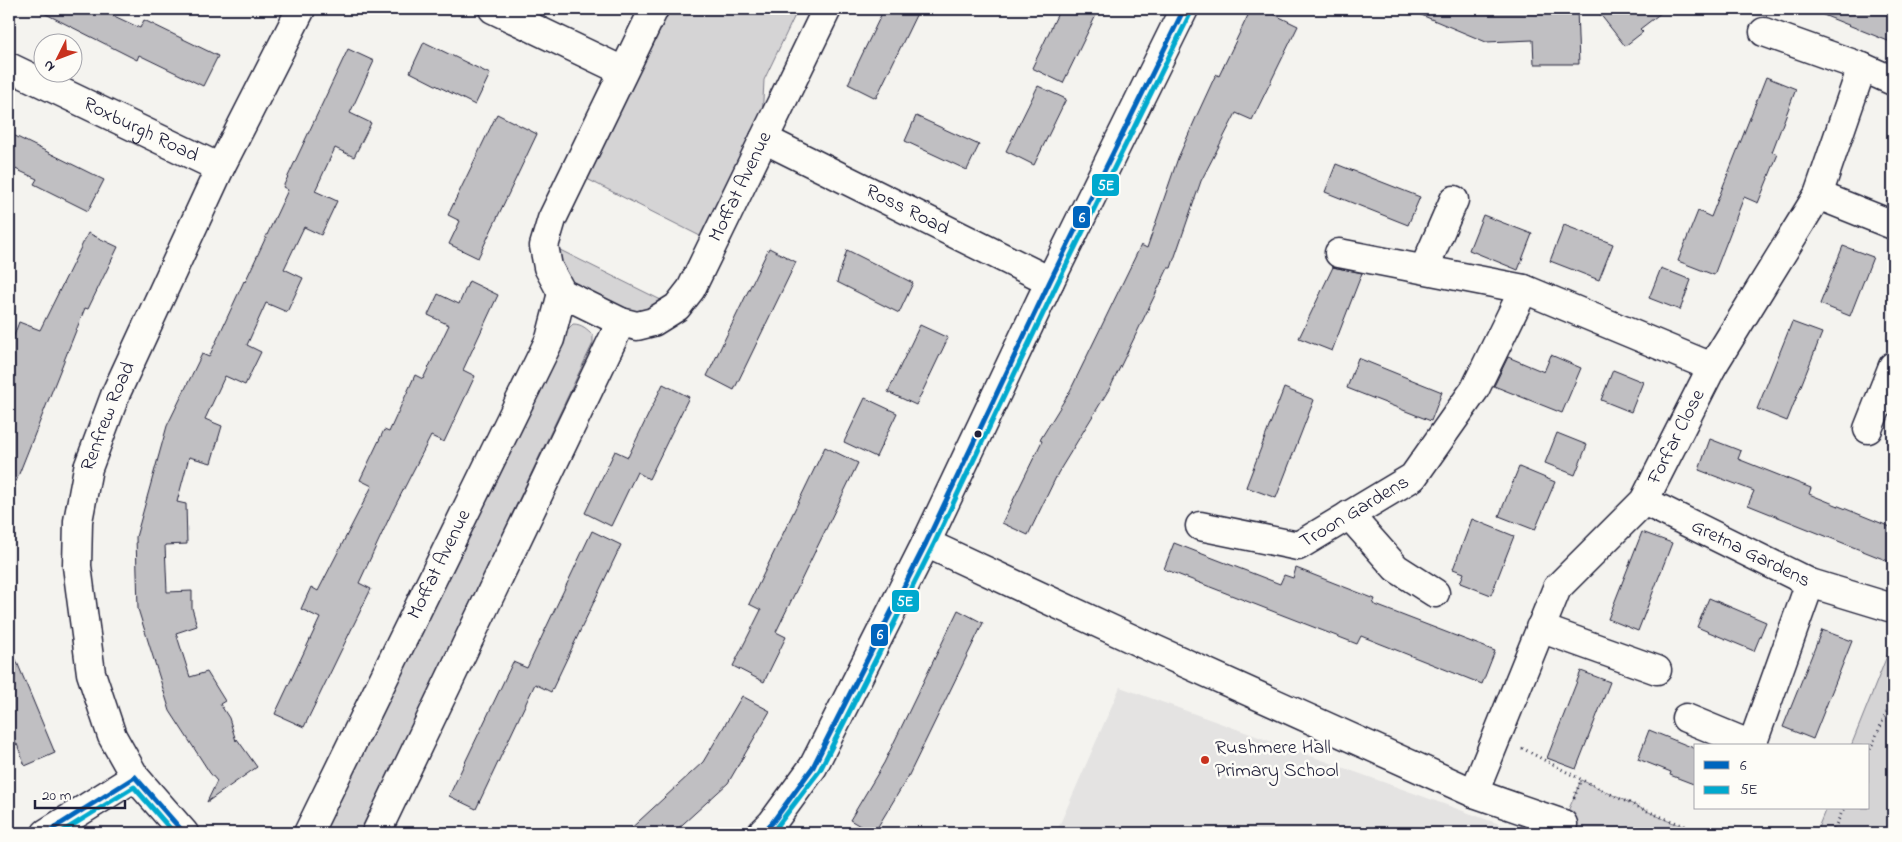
<svg xmlns="http://www.w3.org/2000/svg" width="1902" height="842" font-family="'Indie Flower',sans-serif">
<style>
.built{fill:#e4e3e2}
.green{fill:#d5d4d5;stroke:#7c7b88}
.building{fill:#c0bfc2;stroke:#22223b}
.lines{fill:none;stroke-linecap:round;stroke-linejoin:round}
.minor-casing{stroke:#22223b;stroke-width:31}
.path{stroke:#22223b;stroke-width:3;stroke-dasharray:1 4;stroke-linecap:butt}
.minor{stroke:#fdfcf7;stroke-width:28}
.bus-1-casing{stroke:#fdfcf7;stroke-width:9}
.bus-2-casing{stroke:#fdfcf7;stroke-width:9}
.bus-1{stroke:#0065bd;stroke-width:5}
.bus-2{stroke:#00a9ce;stroke-width:5}
.bus-dot{fill:#22223b;stroke:#fdfcf7;stroke-width:2}
.poi-dot{fill:#c8321e;stroke:#fdfcf7;stroke-width:2}
.labels{text-anchor:middle;dominant-baseline:central;stroke-width:5;stroke-linejoin:round;paint-order:stroke}
.street-label{font-size:20px;fill:#22223b;stroke:#fdfcf7}
.poi-label{font-size:20px;fill:#22223b;stroke:#fdfcf7;text-anchor:start}
.line-badge{stroke:#fdfcf7;stroke-width:2}
.badge-label{font-size:14px;text-anchor:middle;font-weight:bold;fill:#fff}
</style>
<rect width="100%" height="100%" fill="#f4f3ef"/>
<filter id="ink" filterUnits="userSpaceOnUse"><feTurbulence type="fractalNoise" baseFrequency=".02" numOctaves="2"/><feDisplacementMap in="SourceGraphic" scale="10" xChannelSelector="R" yChannelSelector="G"/><feConvolveMatrix kernelMatrix="1 2 1 2 8 2 1 2 1" color-interpolation-filters="sRGB"/></filter>
<g filter="url(#ink)">
<!-- built -->
<path class="built" d="M1120 687 1524 833H1056Z"/>
<!-- green -->
<g class="green">
<path d="M665 9H798L764 80 762 120 706 239 585 178Z"/>
<path d="M554 247 669 304 658 310 628 313 566 281Z"/>
<path d="M573 324C582 324 587 329 593 335V343L361 833H323L567 330Z"/>
<path d="M1893 641V833H1816L1826 808H1868V746H1851Z"/>
<path d="M1581 780 1668 821 1705 833H1559Z"/>
</g>
<!-- building -->
<g class="building">
<path d="M36 9H99L140 28 144 20 218 56 203 86 139 55 137 60Z"/>
<path d="M884 9H919L876 98 848 84Z"/>
<path d="M1060 9H1099L1063 83 1032 68Z"/>
<path d="M1251 9H1263L1298 26 1252 120 1236 113 1201 181 1171 268H1168L1111 386 1058 473 1028 535 1002 523 1042 441 1040 440 1070 391 1141 245 1147 248 1178 158 1198 113 1216 74 1219 76Z"/>
<path d="M1407 9H1577L1579 64H1534L1533 40 1486 42Z"/>
<path d="M1596 9H1666L1640 29 1643 32 1625 46Z"/>
<path d="M1811 9H1893V43L1811 10Z"/>
<path d="M424 42 490 74 475 105 410 72Z"/>
<path d="M348 49 374 61 350 113 371 123 354 157 335 148 315 191 337 201 321 235 304 227 284 269 303 278 287 312 266 303 247 345 261 352 245 385 225 376 205 419 222 426 211 463 189 457 177 502 186 504 187 544 165 545 167 592 192 591V608L197 626 176 633 190 677 207 672 225 701 220 704 229 718 236 741 237 739 257 767 207 802 217 781 210 773 170 711 138 609 136 537 167 426 202 354 209 357 244 281 245 282 288 190 283 187Z"/>
<path d="M1766 77 1796 89 1772 152 1778 154 1758 203 1744 197 1714 275 1678 261 1698 211 1711 217Z"/>
<path d="M1038 86 1066 99 1034 165 1006 151Z"/>
<path d="M497 114 537 134 478 258 449 244 460 221 448 215Z"/>
<path d="M916 116 979 145 967 170 905 141Z"/>
<path d="M9 133 104 180 88 211 34 184 37 179 9 166Z"/>
<path d="M1336 164 1420 197 1408 225 1325 192Z"/>
<path d="M1483 215 1532 234 1518 270 1469 250Z"/>
<path d="M1564 225 1613 244 1599 280 1550 261Z"/>
<path d="M88 233 118 247 88 309 85 308 9 499V349L19 322 40 330Z"/>
<path d="M1843 246 1873 257 1850 316 1820 304Z"/>
<path d="M769 248 796 262 734 390 707 376Z"/>
<path d="M847 250 913 283 899 313 837 282Z"/>
<path d="M1333 267 1362 273 1332 351 1299 338Z"/>
<path d="M1661 268 1691 280 1680 310 1649 298Z"/>
<path d="M469 281 498 295 463 370 475 376 444 442 431 436 392 512 359 583 371 589 304 727 275 714 320 618 301 609 311 587 318 591 372 486 360 480 384 430 389 432 415 375 423 379 449 325 428 315 438 294 459 304Z"/>
<path d="M1792 322 1822 333 1787 421 1757 409Z"/>
<path d="M920 325 948 338 916 405 888 392Z"/>
<path d="M1551 355 1581 368 1562 413 1494 386 1508 357 1544 372Z"/>
<path d="M1358 358 1442 392 1431 421 1347 388Z"/>
<path d="M1613 370 1643 382 1631 412 1601 400Z"/>
<path d="M663 384 689 397 649 479 637 472 611 526 585 513 615 451 628 457Z"/>
<path d="M1284 388 1314 400 1276 498 1246 487Z"/>
<path d="M865 398 897 413 876 457 844 442Z"/>
<path d="M1557 433 1587 445 1575 475 1545 463Z"/>
<path d="M1710 439 1741 451 1738 459 1811 488 1809 494 1893 528V563L1748 505 1754 491 1699 470Z"/>
<path d="M825 447 858 463 776 632 786 637 764 682 733 666 761 610 749 604Z"/>
<path d="M1519 467 1555 482 1535 530 1499 516Z"/>
<path d="M1472 519 1514 536 1491 595 1460 583 1464 573 1453 569Z"/>
<path d="M592 531 621 545 551 692 535 684 476 809 449 796 513 662 527 668Z"/>
<path d="M1642 532 1672 543 1638 631 1608 619Z"/>
<path d="M1174 543 1280 584 1284 575 1293 578 1296 568 1375 599 1373 604 1495 651 1482 684 1361 636 1357 644 1164 569Z"/>
<path d="M1709 598 1766 622 1754 651 1697 627Z"/>
<path d="M958 610 983 623 908 777 874 833H872L850 820 884 763Z"/>
<path d="M1822 630 1852 641 1813 739 1783 727Z"/>
<path d="M9 643 55 753 25 766 17 744 9 747Z"/>
<path d="M1581 671 1610 682 1576 769 1547 758Z"/>
<path d="M742 696 770 711 728 783 673 833H626L703 762Z"/>
<path d="M1649 730 1696 749V785L1670 775 1671 772 1638 759Z"/>
</g>
<g class="lines">
<!-- minor casing -->
<g class="minor-casing">
<g id="minor">
<path d="M493 9 623 71"/>
<path id="s1" d="M654 9 552 219 544 246 548 267 562 293 621 322 637 326 653 322 677 307 691 289 827 9"/>
<path d="M1764 32 1862 67 1893 81"/>
<path id="s2" d="M9 67 220 168"/>
<path id="s3" d="M764 139 1050 281"/>
<path d="M1818 195 1893 225"/>
<path d="M1339 253 1524 289 1712 367"/>
<path d="M1424 269 1454 200"/>
<path d="M1868 429 1893 366"/>
<path id="s4" d="M1644 501 1810 583 1752 745"/>
<path d="M1349 515 1396 568 1435 593"/>
<path id="s5" d="M1200 526 1298 546 1413 477 1475 389 1524 289"/>
<path d="M926 543 1143 644 1474 793 1563 824"/>
<path d="M1810 583 1889 607"/>
<path d="M1540 628 1657 670"/>
<path d="M1686 718 1754 746"/>
<path id="s6" d="M1474 793 1557 588 1644 501 1712 367 1818 195 1862 67"/>
<path d="M46 833 135 777"/>
<path id="s7" d="M184 833 135 777 112 736 91 673 77 566 78 521 88 468 116 393 220 168 301 9"/>
<path id="s8" d="M308 833 550 339 562 293"/>
<path d="M376 833 621 322"/>
<path d="M762 833 772 823 813 767 926 543 1050 281 1184 9"/>
</g>
</g>
<!-- path -->
<g class="path">
<path d="M1522 748C1581 780 1641 812 1705 833"/>
<path d="M1868 754 1893 698"/>
<path d="M1574 798 1581 780"/>
<path d="M1832 833 1844 808"/>
</g>
<!-- minor -->
<use href="#minor" class="minor"/>
<!-- bus-1 casing -->
<g class="bus-1-casing">
<g id="bus-1">
<path d="M135 777 184 833"/>
<path d="M46 833 135 777"/>
<path d="M762 833 772 823 813 767 926 543 1050 281 1184 9"/>
</g>
</g>
<!-- bus-2 casing -->
<g class="bus-2-casing">
<g id="bus-2">
<path d="M60 833 134 787 174 833"/>
<path d="M772 833 820 770 933 546 1057 284 1191 12"/>
</g>
</g>
<!-- bus-1 -->
<use href="#bus-1" class="bus-1"/>
<!-- bus-2 -->
<use href="#bus-2" class="bus-2"/>
</g>
</g>
<!-- markers -->
<circle class="bus-dot" cx="978" cy="434" r="4.5"/>
<circle class="poi-dot" cx="1205" cy="760" r="5"/>
<g class="labels">
<!-- street labels -->
<g class="street-label">
<text stroke="none"><textPath href="#s2" startOffset="146">Roxburgh Road</textPath></text>
<text stroke="none"><textPath href="#s1" startOffset="576">Moffat Avenue</textPath></text>
<text stroke="none"><textPath href="#s3" startOffset="160">Ross Road</textPath></text>
<text stroke="none"><textPath href="#s7" startOffset="450">Renfrew Road</textPath></text>
<text stroke="none"><textPath href="#s6" startOffset="416">Forfar Close</textPath></text>
<text stroke="none"><textPath href="#s5" startOffset="166">Troon Gardens</textPath></text>
<text stroke="none"><textPath href="#s4" startOffset="119">Gretna Gardens</textPath></text>
<text stroke="none"><textPath href="#s8" startOffset="299">Moffat Avenue</textPath></text>
</g>
<!-- poi labels -->
<g class="poi-label">
<text x="1215" y="748">Rushmere Hall<tspan x="1215" dy="23">Primary School</tspan></text>
</g>
</g>
<g class="line-badge">
<rect x="1091" y="173" width="29" height="24" rx="5" fill="#00a9ce"/>
<rect x="1072" y="205" width="19" height="24" rx="5" fill="#0065bd"/>
<rect x="891" y="589" width="29" height="24" rx="5" fill="#00a9ce"/>
<rect x="870" y="623" width="19" height="24" rx="5" fill="#0065bd"/>
</g>
<g class="badge-label">
<text x="1106" y="190">5E</text>
<text x="1082" y="222">6</text>
<text x="905" y="606">5E</text>
<text x="880" y="639">6</text>
</g>
<!-- margin -->
<rect width="1902" height="842" fill="none" stroke="#fdfcf7" stroke-width="30"/>
<rect x="15" y="15" width="1872" height="812" fill="none" stroke="#22223b" stroke-width="2" filter="url(#ink)"/>
<!-- legend -->
<rect x="1694" y="744" width="175" height="65" fill="#fdfcf7" stroke="#a5a5ac"/>
<rect x="1704" y="761" width="25" height="8" fill="#0065bd" stroke="#a5a5ac"/>
<text x="1740" y="770" font-size="15" fill="#22223b">6</text>
<rect x="1704" y="786" width="25" height="8" fill="#00a9ce" stroke="#a5a5ac"/>
<text x="1740" y="794" font-size="15" fill="#22223b">5E</text>
<!-- north arrow -->
<g transform="translate(58 58) rotate(228)"><circle r="24" fill="#fdfcf7" stroke="#a5a5ac"/>
<path d="M0-4L9 19L0 12L-9 19Z" fill="#c8321e"/>
<text y="-8" font-size="14" font-weight="bold" text-anchor="middle" fill="#22223b">N</text>
</g>
<!-- scale -->
<path d="M35 800v8h90v-8" fill="none" stroke="#22223b" stroke-width="2.5"/>
<text x="42" y="800" font-size="15" fill="#22223b" stroke="#fdfcf7" stroke-width="4" paint-order="stroke">20 m</text>
</svg>
